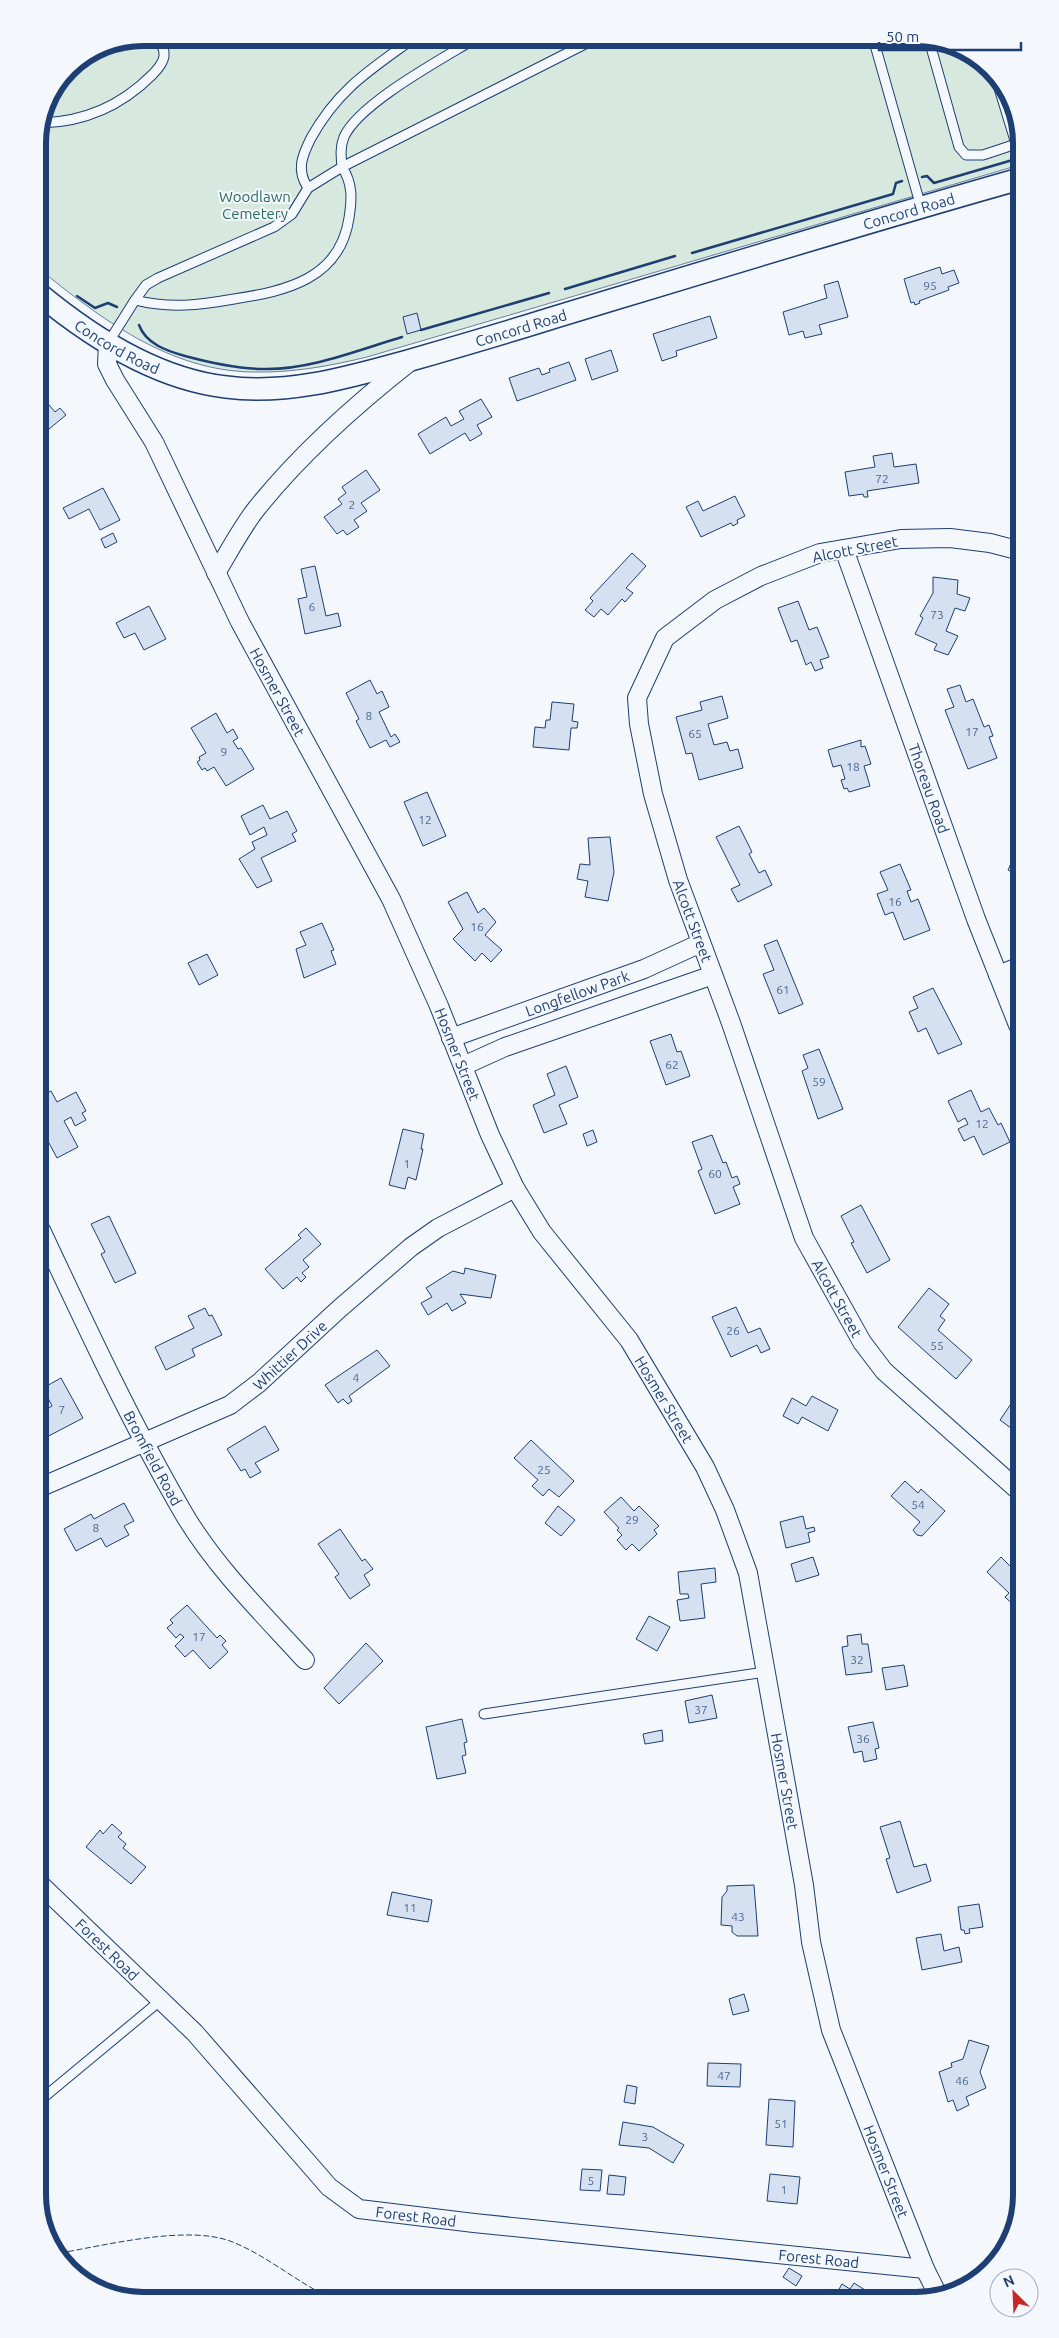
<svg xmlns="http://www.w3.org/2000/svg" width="1059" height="2338" font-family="Ubuntu,sans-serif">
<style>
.green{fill:#d7e8df;stroke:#687fa3}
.building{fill:#d5e0f0;stroke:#1d3f73}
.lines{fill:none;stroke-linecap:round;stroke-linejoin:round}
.service-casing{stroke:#1d3f73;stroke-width:11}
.minor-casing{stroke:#1d3f73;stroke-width:20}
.tertiary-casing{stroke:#1d3f73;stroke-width:24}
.service{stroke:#f4f7fb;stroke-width:9}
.minor{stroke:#f4f7fb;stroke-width:18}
.tertiary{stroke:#f4f7fb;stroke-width:21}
.fence{stroke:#1d3f73;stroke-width:1;stroke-dasharray:6 2.5;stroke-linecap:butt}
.wall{stroke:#1d3f73;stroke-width:2.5}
.labels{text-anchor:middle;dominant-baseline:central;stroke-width:4;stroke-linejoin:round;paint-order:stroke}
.number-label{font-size:12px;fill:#4b6792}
.park-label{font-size:15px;fill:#2c6c60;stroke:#f4f7fb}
.street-label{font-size:15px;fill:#1d3f73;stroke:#f4f7fb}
.rim{fill:none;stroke:#1d3f73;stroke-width:6}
</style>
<rect width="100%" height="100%" fill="#f4f7fb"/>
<!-- green -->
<path class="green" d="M143 38H923L980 59 1016 109V166L367 357C330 366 292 373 253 372 169 371 100 318 38 268V136L48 97 69 68 103 45Z"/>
<!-- building -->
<g class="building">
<path d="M940 267 942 274 954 270 959 283 948 287 949 290 919 301 920 303 915 305 914 302 911 303 904 279Z"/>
<path d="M838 281 848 317 819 325 822 334 805 338 803 331 789 335 783 312 827 298 824 285Z"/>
<path d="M417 313 421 330 407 334 403 317Z"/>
<path d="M710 316 717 338 676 351 677 356 662 361 653 334Z"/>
<path d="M611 350 618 371 592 380 585 359Z"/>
<path d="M569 362 576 380 517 401 509 378 539 368 542 375 550 372 549 369Z"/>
<path d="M38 392 55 412 60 408 66 415 43 434 38 428Z"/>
<path d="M481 399 492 417 477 425 482 434 470 441 465 433 430 454 418 434 446 417 451 426 464 419 459 411Z"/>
<path d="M892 453 894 467 916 464 919 483 867 491 868 497H864L863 494 849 496 845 472 875 467 873 456Z"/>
<path d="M366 470 380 490 361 503 367 511 354 520 359 527 347 535 343 530 337 534 324 517 342 504 338 499 346 493 342 487Z"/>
<path d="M103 488 120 520 100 530 89 509 69 519 63 508Z"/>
<path d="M735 496 745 516 737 520 738 523 733 526 731 523 701 537 686 507 698 501 703 511Z"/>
<path d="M113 533 117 542 105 548 101 539Z"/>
<path d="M632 553 646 566 626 588 633 593 625 602 622 599 608 615 601 609 594 617 585 610 593 601 590 598Z"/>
<path d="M315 566 326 616 338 613 341 626 305 634 298 599 307 597 301 569Z"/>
<path d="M933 577 958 580 957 594 970 598 965 611 955 608 946 631 958 636 948 655 934 650 937 644 915 634 923 618 920 616 933 593Z"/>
<path d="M798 601 809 630 817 627 829 657 820 660 823 668 815 671 811 662 806 665 797 640 791 642 778 608Z"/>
<path d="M149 606 166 639 144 650 135 633 124 638 116 623Z"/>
<path d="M370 680 377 694 382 691 389 707 379 712 391 737 395 734 400 742 390 747 386 740 370 748 356 721 359 719 346 693Z"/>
<path d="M960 685 966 702 973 699 984 727 989 725 993 736 989 737 997 758 968 769 945 710 954 707 947 689Z"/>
<path d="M722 696 728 718 708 724 714 745 727 742 730 751 738 749 743 768 699 780 692 753 686 754 676 717 702 710 700 702Z"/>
<path d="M552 702 574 704 572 721 578 722 577 728H571L569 750 533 747 535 727 545 728 546 720H550Z"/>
<path d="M216 713 227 733 233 729 238 738 233 741 238 749 241 748 254 769 226 786 214 767 207 771 205 768 202 770 197 762 200 760 199 757 206 753 191 728Z"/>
<path d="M861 740V747L865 746 871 764 864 766 870 786 849 792 847 788 844 789 841 780 845 779 841 765 833 767 828 750Z"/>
<path d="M427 792 446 836 423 846 404 802Z"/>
<path d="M263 805 270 819 287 811 297 831 292 834 296 841 261 858 272 881 257 888 239 859 255 849 252 842 267 835 264 827 250 835 241 816Z"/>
<path d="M739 826 752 852 749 854 759 873 765 870 772 885 738 902 731 889 740 885 716 837Z"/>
<path d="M610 837 614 872 608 901 585 897 588 881 577 879 580 864 590 865 588 838Z"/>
<path d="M1017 850H1018V875L1008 870Z"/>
<path d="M900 864 911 890 907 891 911 902 918 899 930 930 904 940 893 912 885 915 877 894 888 890 880 872Z"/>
<path d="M467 892 478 913 484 908 496 922 485 935 502 950 491 962 482 953 475 961 453 939 463 929 448 902Z"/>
<path d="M322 923 334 950 331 951 336 964 304 978 296 949 306 945 300 932Z"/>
<path d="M777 940 803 1004 779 1014 763 974 774 970 764 945Z"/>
<path d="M207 954 218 975 199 985 188 963Z"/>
<path d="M933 988 962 1044 938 1054 926 1028 918 1032 909 1012 918 1008 913 997Z"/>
<path d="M671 1034 677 1052 681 1051 690 1076 666 1085 650 1041Z"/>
<path d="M819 1049 843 1109 818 1119 802 1071 808 1068 803 1055Z"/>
<path d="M566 1066 578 1097 559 1105 567 1124 544 1133 533 1105 555 1095 547 1074Z"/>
<path d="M971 1090 981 1112 989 1108 998 1125 1001 1123 1010 1142 983 1155 974 1136 964 1141 958 1129 968 1124 965 1118 958 1122 948 1101Z"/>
<path d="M51 1091 57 1102 76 1092 86 1111 82 1113 86 1120 75 1126 71 1117 64 1121 78 1147 57 1158 42 1130 45 1129 40 1120V1097Z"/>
<path d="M403 1129 424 1134 421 1149H423L416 1180 408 1177 405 1189 389 1185Z"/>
<path d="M593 1130 597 1142 587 1146 583 1134Z"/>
<path d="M712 1135 723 1163 726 1162 732 1178 737 1176 740 1184 733 1187 740 1204 715 1214 698 1171 702 1169 692 1142Z"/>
<path d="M861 1205 890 1260 867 1273 851 1243 854 1242 841 1216Z"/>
<path d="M109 1216 136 1273 115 1283 101 1254 105 1252 91 1224Z"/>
<path d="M306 1228 321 1244 303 1260 309 1267 302 1273 306 1277 301 1282 297 1277 283 1289 265 1269 301 1238 298 1235Z"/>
<path d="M465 1268 496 1275 491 1298 460 1294 466 1303 452 1311 447 1303 428 1315 421 1303 432 1297 426 1288 453 1271 464 1274Z"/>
<path d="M929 1288 949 1304 940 1316 945 1320 938 1330 972 1360 956 1379 898 1327Z"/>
<path d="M736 1307 748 1333 760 1328 770 1349 761 1353 757 1345 731 1357 712 1317Z"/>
<path d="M205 1308 209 1316 212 1315 222 1335 192 1349 195 1356 166 1370 155 1347 194 1328 188 1316Z"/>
<path d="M377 1350 390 1366 349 1396 352 1401 348 1404 343 1399 338 1403 325 1385Z"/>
<path d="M61 1378 83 1418 41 1440V1412L52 1406 43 1388Z"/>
<path d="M1019 1392V1434L1000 1420Z"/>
<path d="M812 1396 838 1410 828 1431 802 1417 798 1424 783 1416 792 1398 806 1406Z"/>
<path d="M265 1426 279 1450 255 1463 261 1472 250 1478 245 1469 241 1471 227 1449Z"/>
<path d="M531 1440 574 1481 559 1497 549 1489 543 1496 532 1486 538 1480 514 1458Z"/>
<path d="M905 1481 918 1493 921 1489 945 1511 922 1536 917 1535 913 1530 920 1522 891 1496Z"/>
<path d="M621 1497 634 1511 639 1506 659 1526 654 1530 657 1534 639 1551 632 1544 626 1550 617 1540 622 1535 617 1530 619 1528 604 1512Z"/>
<path d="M124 1503 134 1521 124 1526 129 1535 106 1547 101 1538 76 1551 64 1529 91 1514 94 1519Z"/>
<path d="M558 1506 575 1520 561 1536 545 1523Z"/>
<path d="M803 1516 806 1529 814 1527 815 1531 808 1533 810 1542 786 1548 780 1522Z"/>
<path d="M340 1529 362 1561 365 1559 373 1569 364 1575 370 1585 350 1599 335 1577 339 1574 318 1544Z"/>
<path d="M813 1557 819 1575 796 1582 791 1564Z"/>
<path d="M1001 1557 1015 1571 1018 1567 1020 1568 1018 1609 1005 1597 1009 1593 987 1572Z"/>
<path d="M715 1568 716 1582 701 1584 705 1618 680 1621 677 1600 689 1598 688 1594H680L678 1572Z"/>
<path d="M187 1605 217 1638 220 1635 226 1641 222 1645 228 1652 210 1669 193 1650 185 1657 175 1646 184 1637 180 1634 176 1638 167 1628 173 1623 170 1620Z"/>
<path d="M649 1616 670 1627 657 1651 636 1639Z"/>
<path d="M861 1634 862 1644H868L872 1672 846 1675 842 1647 848 1646 847 1636Z"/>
<path d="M366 1643 383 1661 339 1704 324 1688Z"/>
<path d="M904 1665 908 1686 886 1690 882 1668Z"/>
<path d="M712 1695 717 1718 689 1723 685 1701Z"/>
<path d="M462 1719 467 1742 464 1743 466 1755 462 1756 466 1773 437 1779 426 1727Z"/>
<path d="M873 1722 879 1748 875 1749 877 1759 864 1762 862 1751 854 1753 848 1727Z"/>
<path d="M662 1730 663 1741 645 1744 643 1734Z"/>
<path d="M900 1821 914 1867 926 1864 931 1881 897 1893 886 1859 890 1858 880 1827Z"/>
<path d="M112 1824 122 1833 118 1837 126 1844 123 1848 146 1867 131 1884 86 1847 100 1830 103 1834Z"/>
<path d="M754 1885 758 1936H737L732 1932V1926L721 1925 722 1897 727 1891V1886Z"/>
<path d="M392 1892 432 1900 428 1922 387 1915Z"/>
<path d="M979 1904 983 1927 969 1929 970 1933 965 1934 964 1930H961L958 1907Z"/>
<path d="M941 1934 944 1951 959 1947 962 1962 922 1970 916 1938Z"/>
<path d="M744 1994 749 2011 733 2015 729 1999Z"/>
<path d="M969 2040 989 2046 980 2072 986 2088 966 2097 969 2105 957 2111 953 2100 948 2102 939 2072 952 2067 951 2063 963 2059Z"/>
<path d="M708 2063 741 2064 740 2087 707 2086Z"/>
<path d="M627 2085 637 2087 635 2104 624 2102Z"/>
<path d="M769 2099 795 2101 793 2147 766 2145Z"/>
<path d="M623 2122 653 2127 684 2145 673 2163 649 2148 619 2145Z"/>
<path d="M582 2169 602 2170 600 2191 580 2190Z"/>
<path d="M770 2174 800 2177 797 2204 767 2201Z"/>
<path d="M609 2175 626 2177 624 2195 607 2194Z"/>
<path d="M789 2268 802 2276 796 2286 783 2277Z"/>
<path d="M854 2283 865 2290 861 2295 835 2296 842 2284 850 2289Z"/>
</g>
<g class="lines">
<!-- service casing -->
<g class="service-casing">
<g id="service">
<path d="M476 38C444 58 359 103 344 137 340 147 341 156 342 167L597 38"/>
<path d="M873 38 921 207"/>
<path d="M929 40 959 147 966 155H983L1016 144 998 85"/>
<path d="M41 123C84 122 122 105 152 75 165 62 170 51 155 38"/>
<path d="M308 188C296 170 302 156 311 138 338 89 370 70 414 38"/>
<path d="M108 343 135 300C170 309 200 305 234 299 286 291 340 279 349 218 352 199 353 184 342 167L308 188 292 214 274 227 158 278 146 285 135 300"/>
<path d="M484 1714 765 1672"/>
<path d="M43 2098 161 2000"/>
</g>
</g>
<!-- minor casing -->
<g class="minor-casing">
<g id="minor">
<path id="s1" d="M108 343 107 364 115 380 154 442 240 622 391 899 439 1006 490 1135 515 1188 542 1232 629 1340 705 1467 725 1510 748 1573 804 1885 811 1942 831 2030 925 2269 938 2295"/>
<path id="s2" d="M844 549 976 919 1018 1025"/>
<path id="s3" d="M1017 550 990 543 950 538 901 539 820 553 761 576 715 600 665 638 637 698 639 724 653 794 678 880 731 1023 804 1238 862 1342 884 1371 1020 1492"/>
<path d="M216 573C229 552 241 528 257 508 301 453 355 405 411 361"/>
<path d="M998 975 1018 967"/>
<path id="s4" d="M451 1038 644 969 701 943"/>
<path d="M463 1066 505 1047 713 975"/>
<path id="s5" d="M41 1230C86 1326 131 1423 184 1514 216 1568 263 1614 305 1660"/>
<path id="s6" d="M41 1487 230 1405 259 1383 339 1309 411 1247 438 1228 515 1188"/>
<path id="s7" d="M42 1886 195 2033 329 2187 359 2209 474 2223 925 2269"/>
</g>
</g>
<!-- tertiary casing -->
<g class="tertiary-casing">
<g id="tertiary">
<path id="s8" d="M38 293C91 337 156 379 226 387 287 395 346 378 404 362 453 348 501 334 549 319 704 272 860 224 1016 180"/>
</g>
</g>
<!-- service -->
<use href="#service" class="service"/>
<!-- minor -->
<use href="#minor" class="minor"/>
<!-- tertiary -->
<use href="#tertiary" class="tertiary"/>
<!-- fence -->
<path class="fence" d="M60 2253C107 2245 186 2225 230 2241 267 2255 297 2283 333 2299"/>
<!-- wall -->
<g class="wall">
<path d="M922 177 927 176 934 183 1016 159"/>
<path d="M692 253 893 194 896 183 902 181"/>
<path d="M565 289 675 256"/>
<path d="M77 296 95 308 108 303 117 307"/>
<path d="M139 325C146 344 167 351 185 356 211 363 237 369 264 369 310 370 358 350 402 337"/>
<path d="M421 330 549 293"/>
</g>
</g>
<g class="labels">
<!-- number labels -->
<g class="number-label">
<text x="930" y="285">95</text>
<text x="882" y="478">72</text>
<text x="352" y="504">2</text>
<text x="312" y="606">6</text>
<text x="937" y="614">73</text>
<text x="369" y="715">8</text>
<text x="972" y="731">17</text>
<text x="695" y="733">65</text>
<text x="224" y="751">9</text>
<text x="853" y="766">18</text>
<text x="425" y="819">12</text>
<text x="895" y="901">16</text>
<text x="477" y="926">16</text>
<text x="783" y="989">61</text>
<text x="672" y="1064">62</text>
<text x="819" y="1081">59</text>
<text x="982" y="1123">12</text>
<text x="407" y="1163">1</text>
<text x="715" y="1173">60</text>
<text x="733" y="1330">26</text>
<text x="937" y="1345">55</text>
<text x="356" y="1377">4</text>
<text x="62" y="1409">7</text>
<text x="544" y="1469">25</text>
<text x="918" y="1504">54</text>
<text x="632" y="1519">29</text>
<text x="96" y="1527">8</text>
<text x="199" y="1636">17</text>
<text x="857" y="1659">32</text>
<text x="701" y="1709">37</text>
<text x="863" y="1738">36</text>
<text x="410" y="1907">11</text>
<text x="738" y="1916">43</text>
<text x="724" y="2075">47</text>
<text x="962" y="2080">46</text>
<text x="781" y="2123">51</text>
<text x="645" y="2136">3</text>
<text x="591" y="2180">5</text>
<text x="784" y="2189">1</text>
</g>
<!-- park labels -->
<g class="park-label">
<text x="255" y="196">Woodlawn<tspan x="255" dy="17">Cemetery</tspan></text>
</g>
<!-- street labels -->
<g class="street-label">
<text stroke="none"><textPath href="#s8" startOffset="921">Concord Road</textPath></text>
<text stroke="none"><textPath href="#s8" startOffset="516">Concord Road</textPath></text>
<text stroke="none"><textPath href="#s8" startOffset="96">Concord Road</textPath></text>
<text transform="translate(855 549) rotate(-11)">Alcott Street</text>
<text stroke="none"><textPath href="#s1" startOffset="391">Hosmer Street</textPath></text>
<text stroke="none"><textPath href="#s2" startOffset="254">Thoreau Road</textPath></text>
<text stroke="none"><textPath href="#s3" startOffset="674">Alcott Street</textPath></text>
<text stroke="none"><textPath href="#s4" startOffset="134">Longfellow Park</textPath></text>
<text stroke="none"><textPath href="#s1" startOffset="796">Hosmer Street</textPath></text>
<text stroke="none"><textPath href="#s3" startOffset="1079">Alcott Street</textPath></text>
<text stroke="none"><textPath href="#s6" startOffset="284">Whittier Drive</textPath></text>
<text stroke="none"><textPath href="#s1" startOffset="1201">Hosmer Street</textPath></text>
<text stroke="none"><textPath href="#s5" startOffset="254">Bromfield Road</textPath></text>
<text stroke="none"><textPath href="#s1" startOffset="1606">Hosmer Street</textPath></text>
<text stroke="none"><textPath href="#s7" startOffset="91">Forest Road</textPath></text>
<text stroke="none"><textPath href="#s1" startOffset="2011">Hosmer Street</textPath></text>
<text stroke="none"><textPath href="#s7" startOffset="511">Forest Road</textPath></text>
<text stroke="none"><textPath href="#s7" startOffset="916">Forest Road</textPath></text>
</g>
</g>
<!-- crop -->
<path d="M0 0H1059V2338H0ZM143 46H916A97 97 0 0 1 1013 143V2195A97 97 0 0 1 916 2292H143A97 97 0 0 1 46 2195V143A97 97 0 0 1 143 46Z" fill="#f4f7fb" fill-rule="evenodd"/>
<path class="rim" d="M143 46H916A97 97 0 0 1 1013 143V2195A97 97 0 0 1 916 2292H143A97 97 0 0 1 46 2195V143A97 97 0 0 1 143 46Z"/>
<!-- north arrow -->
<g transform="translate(1014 2293) rotate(336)"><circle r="24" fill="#f4f7fb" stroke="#9eadc5"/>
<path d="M0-4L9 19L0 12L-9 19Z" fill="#c62828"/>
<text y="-8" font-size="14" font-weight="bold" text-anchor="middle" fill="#1d3f73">N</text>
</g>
<!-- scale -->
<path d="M879 42v8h142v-8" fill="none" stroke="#1d3f73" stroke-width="2.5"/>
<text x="886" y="42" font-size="15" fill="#1d3f73" stroke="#f4f7fb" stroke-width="4" paint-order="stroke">50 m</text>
</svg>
